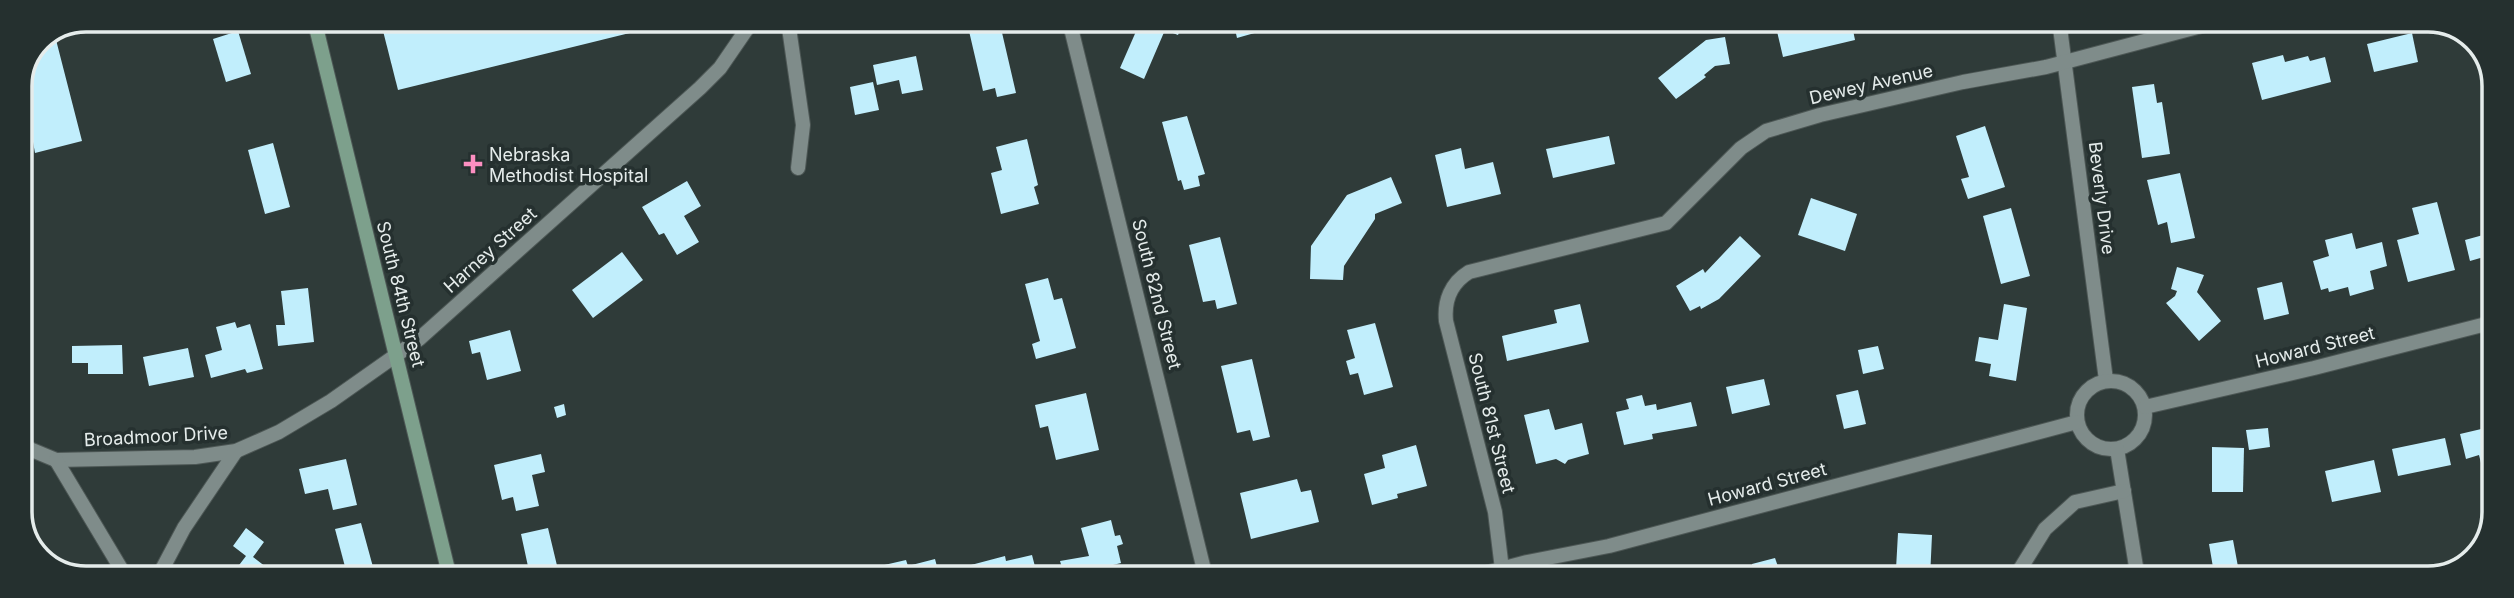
<svg xmlns="http://www.w3.org/2000/svg" width="2514" height="598" font-family="Inter,sans-serif">
<style>
.building{fill:#c1eefc}
.lines{fill:none;stroke-linecap:round;stroke-linejoin:round}
.minor-casing{stroke:#4d5755;stroke-width:16}
.secondary-casing{stroke:#4d5755;stroke-width:16}
.minor{stroke:#7f8c8a;stroke-width:14}
.secondary{stroke:#7da08c;stroke-width:14}
.poi-dot{fill:#fc8fc1;stroke:#25302f;stroke-width:2.5}
.labels{text-anchor:middle;dominant-baseline:central;stroke-width:7;stroke-linejoin:round;paint-order:stroke}
.street-label{font-size:18px;fill:#e5eceb;stroke:#25302f}
.poi-label{font-size:18px;fill:#e5eceb;stroke:#25302f;text-anchor:start}
.rim{fill:none;stroke:#e5eceb;stroke-width:3.5}
</style>
<rect width="100%" height="100%" fill="#2f3b39"/>
<!-- building -->
<g class="building">
<path d="M380 19 652 20 654 27 398 90Z"/>
<path d="M1141 20 1155 25 1158 20H1184L1178 35 1165 30 1144 79 1120 68Z"/>
<path d="M1233 20H1297V21L1237 38Z"/>
<path d="M1803 20H1851L1855 40 1783 57 1776 27Z"/>
<path d="M1940 20H1970L1958 27 1956 24 1945 30Z"/>
<path d="M1000 24 1016 93 997 97 995 88 983 91 969 31Z"/>
<path d="M2455 28 2478 41 2480 45 2473 52 2451 32Z"/>
<path d="M238 31 251 74 226 82 213 39Z"/>
<path d="M54 32 82 141 35 153 33 142 27 143 29 151 19 154V85L39 38Z"/>
<path d="M2412 33 2418 62 2374 72 2367 44Z"/>
<path d="M1725 37 1730 64 1715 66 1704 75 1706 77 1676 99 1658 78 1706 40Z"/>
<path d="M2283 55 2285 62 2308 56 2310 61 2325 57 2331 82 2262 100 2252 63Z"/>
<path d="M916 56 923 90 902 94 899 80 877 85 873 65Z"/>
<path d="M873 82 879 110 855 115 850 87Z"/>
<path d="M2154 84 2157 103 2162 102 2170 154 2142 158 2132 87Z"/>
<path d="M1187 116 1205 174 1198 176 1200 186 1184 190 1181 180 1178 181 1162 122Z"/>
<path d="M1985 126 2005 187 1968 199 1961 179 1969 177 1956 136Z"/>
<path d="M1609 136 1615 164 1553 178 1546 149Z"/>
<path d="M1027 139 1038 185 1034 187 1039 204 1001 214 991 173 1002 170 996 147Z"/>
<path d="M273 143 290 207 265 214 248 150Z"/>
<path d="M1461 148 1465 169 1493 162 1501 194 1447 207 1435 155Z"/>
<path d="M2180 173 2195 238 2171 243 2167 222 2158 225 2147 180Z"/>
<path d="M1391 177 1402 203 1375 214V219L1344 266 1343 280 1310 279 1311 246 1347 195Z"/>
<path d="M687 181 701 206 684 216 699 242 677 255 664 233 659 235 642 207Z"/>
<path d="M1811 198 1857 214 1845 251 1798 235Z"/>
<path d="M2437 202 2455 270 2408 282 2397 240 2419 234 2412 208Z"/>
<path d="M2011 208 2030 276 2001 284 1983 216Z"/>
<path d="M2494 232V254L2470 261 2465 240Z"/>
<path d="M2352 233 2356 249 2382 242 2387 266 2370 271 2374 289 2350 296 2348 287 2329 292 2328 288 2321 290 2313 261 2329 256 2325 240Z"/>
<path d="M1740 236 1761 256 1719 299 1701 309 1700 306 1690 311 1676 286 1703 269 1705 273Z"/>
<path d="M1220 237 1237 304 1217 309 1215 300 1203 302 1189 245Z"/>
<path d="M622 252 643 280 593 318 572 290Z"/>
<path d="M2177 267 2204 275 2197 292 2221 321 2199 341 2166 303 2175 296 2177 291 2171 289Z"/>
<path d="M1048 278 1054 300 1062 298 1076 348 1036 359 1032 344 1040 341 1025 284Z"/>
<path d="M2282 282 2289 314 2264 320 2257 288Z"/>
<path d="M308 288 314 342 278 346 276 325H285L281 291Z"/>
<path d="M1580 304 1589 342 1507 361 1502 336 1557 323 1554 310Z"/>
<path d="M2004 304 2027 308 2016 381 1989 376 1991 364 1975 361 1979 337 1998 340Z"/>
<path d="M235 322 237 328 250 324 263 369 247 373 245 369 211 378 205 355 222 350 216 327Z"/>
<path d="M1375 323 1393 387 1364 395 1358 373 1350 375 1346 361 1355 358 1347 330Z"/>
<path d="M510 330 521 371 487 380 480 352 472 354 469 341Z"/>
<path d="M122 345 123 374H88V363H72V346Z"/>
<path d="M1878 346 1884 369 1863 374 1858 350Z"/>
<path d="M188 348 194 377 149 386 143 357Z"/>
<path d="M1252 359 1270 437 1253 441 1250 430 1237 433 1221 366Z"/>
<path d="M1764 379 1770 405 1732 414 1726 387Z"/>
<path d="M1858 390 1866 424 1844 429 1836 395Z"/>
<path d="M1086 393 1099 450 1056 460 1048 426 1040 428 1035 405Z"/>
<path d="M1642 395 1645 406 1656 404 1657 410 1691 402 1697 426 1652 434 1653 439 1624 445 1616 412 1629 409 1626 399Z"/>
<path d="M564 404 566 415 557 418 554 407Z"/>
<path d="M1549 409 1555 430 1582 423 1589 454 1568 460 1565 464 1556 459 1536 464 1524 415Z"/>
<path d="M2494 426V468L2483 471 2479 455 2466 459 2460 434Z"/>
<path d="M2268 428 2270 447 2249 450 2246 430Z"/>
<path d="M2445 438 2451 465 2398 476 2392 449Z"/>
<path d="M1416 445 1427 486 1397 494 1398 498 1372 505 1364 474 1385 468 1382 455Z"/>
<path d="M2212 447 2244 448 2243 492H2212Z"/>
<path d="M541 454 545 472 532 475 539 506 516 511 513 497 502 500 494 465Z"/>
<path d="M346 459 357 505 333 510 328 489 305 494 299 469Z"/>
<path d="M2374 460 2381 492 2332 502 2325 471Z"/>
<path d="M1297 479 1301 492 1311 490 1319 522 1251 539 1240 493Z"/>
<path d="M1111 520 1115 536 1120 535 1123 544 1117 546 1121 563 1105 567 1108 578H1065L1060 561 1089 556 1081 528Z"/>
<path d="M361 523 376 578H348L335 529Z"/>
<path d="M246 528 264 542 253 557 275 574 271 578 230 577 246 556 233 546Z"/>
<path d="M548 528 560 578H522L520 572 529 571 521 534Z"/>
<path d="M1898 533 1932 535 1930 578H1877L1878 569H1896Z"/>
<path d="M2233 540 2239 572 2244 571 2246 579H2215L2209 544Z"/>
<path d="M40 546 53 567 36 557 33 550Z"/>
<path d="M1032 555 1038 578H975L971 565 1005 556 1006 561Z"/>
<path d="M1775 558 1782 578H1753L1752 564Z"/>
<path d="M935 559 940 578H883L880 566 906 560 908 566Z"/>
</g>
<g class="lines">
<!-- minor casing -->
<g class="minor-casing">
<g id="minor">
<path d="M786 20 788 21 803 125 798 168"/>
<path d="M1069 20 1206 578"/>
<path d="M2059 20 2106 380"/>
<circle cx="2111" cy="415" r="34"/>
<path d="M2145 407 2314 368 2494 322"/>
<path d="M20 445 56 460 195 457 236 451 279 432 331 401 419 339 700 88 720 68 753 20"/>
<path d="M2117 449 2138 579"/>
<path d="M56 460 126 577"/>
<path d="M1502 569 1495 512 1446 321C1444 301 1451 283 1469 272L1666 223 1741 148 1766 131 1820 115 1963 82 2046 67 2224 20"/>
<path d="M158 577 184 528 236 451"/>
<path d="M1467 578 1527 562 1609 546 2077 422"/>
<path d="M2014 579 2045 529 2075 502 2124 491"/>
</g>
</g>
<!-- secondary casing -->
<g class="secondary-casing">
<path id="secondary" d="M314 19 450 578"/>
</g>
<!-- minor -->
<use href="#minor" class="minor"/>
<!-- secondary -->
<use href="#secondary" class="secondary"/>
</g>
<!-- markers -->
<path class="poi-dot" d="M469.5 153.5h7v7h7v7h-7v7h-7v-7h-7v-7h7z"/>
<g class="labels">
<!-- street labels -->
<g class="street-label">
<text transform="translate(1871 84) rotate(-13)">Dewey Avenue</text>
<text transform="translate(2102 198) rotate(83)">Beverly Drive</text>
<text transform="translate(490 250) rotate(-42)">Harney Street</text>
<text transform="translate(401 294) rotate(76)">South 84th Street</text>
<text transform="translate(1157 294) rotate(76)">South 82nd Street</text>
<text transform="translate(2315 347) rotate(-14)">Howard Street</text>
<text transform="translate(1492 423) rotate(76)">South 81st Street</text>
<text transform="translate(156 436) rotate(-3)">Broadmoor Drive</text>
<text transform="translate(1767 484) rotate(-15)">Howard Street</text>
</g>
<!-- poi labels -->
<g class="poi-label">
<text x="489" y="154">Nebraska<tspan x="489" dy="21">Methodist Hospital</tspan></text>
</g>
</g>
<!-- crop -->
<path d="M0 0H2514V598H0ZM86 32H2428A54 54 0 0 1 2482 86V512A54 54 0 0 1 2428 566H86A54 54 0 0 1 32 512V86A54 54 0 0 1 86 32Z" fill="#25302f" fill-rule="evenodd"/>
<path class="rim" d="M86 32H2428A54 54 0 0 1 2482 86V512A54 54 0 0 1 2428 566H86A54 54 0 0 1 32 512V86A54 54 0 0 1 86 32Z"/>
</svg>
